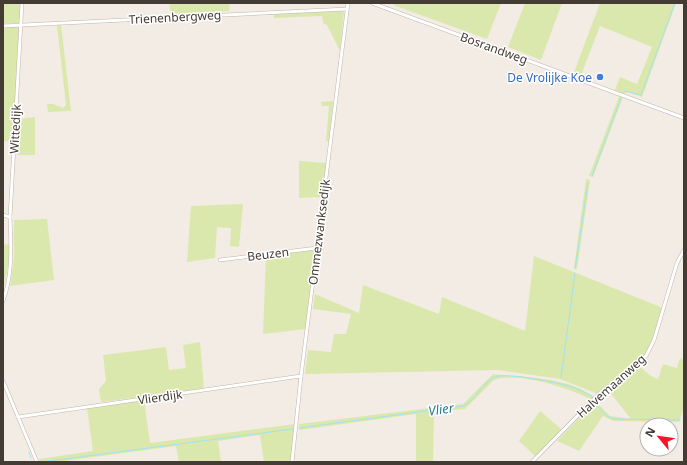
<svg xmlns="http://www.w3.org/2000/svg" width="687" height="465" font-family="'Noto Sans',sans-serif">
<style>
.green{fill:#dbe8ad}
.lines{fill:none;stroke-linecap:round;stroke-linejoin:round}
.stream{stroke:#a1e3f1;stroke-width:1}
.minor-casing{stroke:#c1b4ab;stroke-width:4}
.minor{stroke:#fff;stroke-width:3}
.shop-dot{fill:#3f7fe0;stroke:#fff;stroke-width:1.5}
.labels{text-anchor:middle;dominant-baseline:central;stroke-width:3;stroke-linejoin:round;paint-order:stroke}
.street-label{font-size:12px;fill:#453b35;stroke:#fff}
.shop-label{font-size:12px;fill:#366cbe;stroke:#fff;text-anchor:end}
.water-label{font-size:13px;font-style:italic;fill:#277e92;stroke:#fff}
</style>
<rect width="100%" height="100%" fill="#f3ece5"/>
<!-- green -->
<g class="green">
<path d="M3 3H21L20 23 3 24Z"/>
<path d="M169 3H230L229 11 171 14Z"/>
<path d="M394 3H501L487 39 393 5Z"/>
<path d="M525 3H562L541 60 508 47Z"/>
<path d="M600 3H676L642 97 627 92 624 94 615 90 620 77 637 84 652 47 600 26 580 78 573 75Z"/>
<path d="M344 11 340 51 327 25 323 23 322 16 274 18V14Z"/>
<path d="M18 25 20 27 12 142 3 141V27Z"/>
<path d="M57 25H61L71 111 48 112 47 104H53L63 108 66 105Z"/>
<path d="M619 96 623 97 593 177 589 176Z"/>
<path d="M332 101 333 102 329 141H326L329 106H322L321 102Z"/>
<path d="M35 117V155H17L19 119Z"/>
<path d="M299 161 326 163 322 197 299 198Z"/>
<path d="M586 179 590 180 577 269 574 268Z"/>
<path d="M243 204 239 247 230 246 231 228 217 227 215 258 187 262 191 206Z"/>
<path d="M47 219 54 280 10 286 14 259V220Z"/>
<path d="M3 244 10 245 9 261 3 293Z"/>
<path d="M315 250 306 329 263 334 266 256Z"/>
<path d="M534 256 663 308 647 354 598 394 560 379 498 370 305 374 308 350 331 352 334 334H346L351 314 313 309 315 294 359 313 363 285 439 314 442 297 525 331Z"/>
<path d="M200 342 204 389 101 402 99 389 106 381 103 355 166 347 169 370 186 368 183 345Z"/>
<path d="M680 358 684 360V407L679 422 613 421 603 416 579 451 557 441 595 401 610 416 631 419 608 390 639 366 651 376 658 379 663 364 677 368Z"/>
<path d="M493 374C526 378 566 376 594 397L591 400C572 388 514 371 494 380L465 409 434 412 433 462H416V414L300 430 299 424 463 404Z"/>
<path d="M144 400 150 443 295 424 291 462H264L260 435 218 441 221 462H179L176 446 57 462H40L39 459 93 451 87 408Z"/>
<path d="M540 411 561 429 536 457 519 441Z"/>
</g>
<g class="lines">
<!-- stream -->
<g class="stream">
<path d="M624 91 641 95 675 3"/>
<path d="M592 176 621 98"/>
<path d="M575 269 588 183"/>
<path d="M561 378 575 273"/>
<path d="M594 402 607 416 614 419 680 420"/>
<path d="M299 428 463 406C477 400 482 382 495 377 507 372 562 383 575 388 581 390 586 394 592 396V399"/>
<path d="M29 452 31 458"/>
<path d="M42 462 293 429"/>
</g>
<!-- minor casing -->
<g class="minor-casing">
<g id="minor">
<path d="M372 3 684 118"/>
<path d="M3 26 347 9"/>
<path d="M3 215 10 217"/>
<path d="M220 260 317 248"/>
<path d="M3 301C13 273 11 246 10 217L22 3"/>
<path d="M3 381 37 462"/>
<path d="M18 417 301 376"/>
<path d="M292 462 301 376 348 3"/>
<path d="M532 462 597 396 646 356 654 340 677 263 684 250"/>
</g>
</g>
<!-- minor -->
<use href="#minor" class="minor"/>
</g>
<!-- markers -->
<circle class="shop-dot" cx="600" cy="77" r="4"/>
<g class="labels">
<!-- street labels -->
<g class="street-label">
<text transform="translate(175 17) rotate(-3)">Trienenbergweg</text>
<text transform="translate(494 48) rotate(20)">Bosrandweg</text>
<text transform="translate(15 129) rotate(-87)">Wittedijk</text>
<text transform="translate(319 232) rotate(-83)">Ommezwanksedijk</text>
<text transform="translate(268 254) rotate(-7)">Beuzen</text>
<text transform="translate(611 386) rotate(-42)">Halvemaanweg</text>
<text transform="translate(160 397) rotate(-8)">Vlierdijk</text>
</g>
<!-- shop labels -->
<g class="shop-label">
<text x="592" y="77">De Vrolijke Koe</text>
</g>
<!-- water labels -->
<g class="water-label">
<text transform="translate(441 409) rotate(-8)">Vlier</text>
</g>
</g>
<!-- border -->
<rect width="687" height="465" fill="none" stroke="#453b35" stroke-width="8"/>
<!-- north arrow -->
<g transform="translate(659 437) rotate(299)"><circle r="19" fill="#ffffff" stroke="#b5b1ae"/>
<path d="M0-3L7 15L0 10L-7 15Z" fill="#fc1427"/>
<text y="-6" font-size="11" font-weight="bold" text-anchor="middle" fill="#453b35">N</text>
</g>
</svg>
